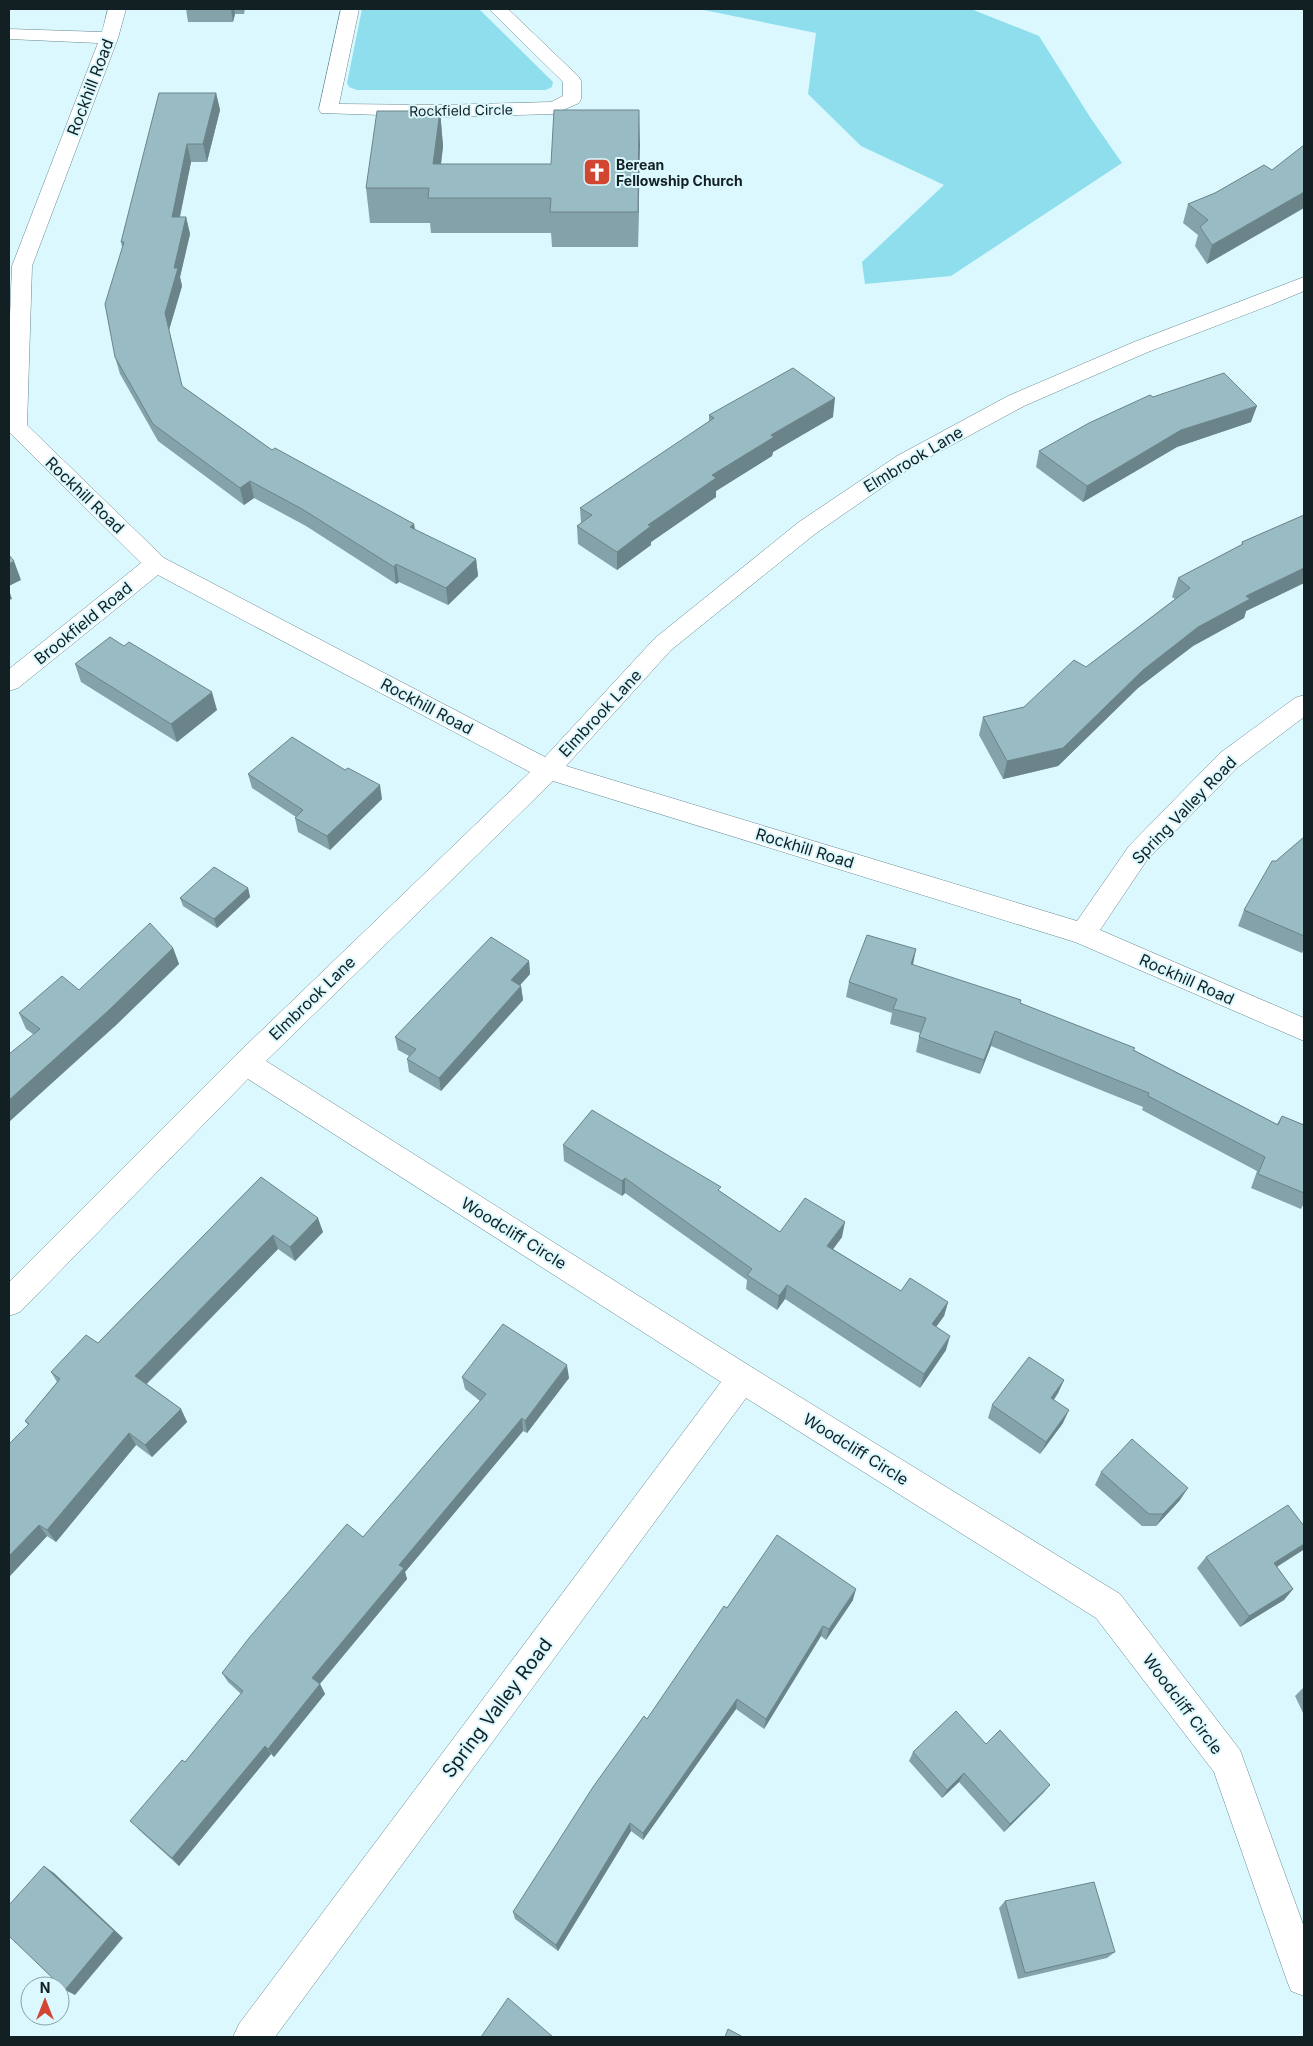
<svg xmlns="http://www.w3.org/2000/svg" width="1313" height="2046" font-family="Inter,sans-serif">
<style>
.green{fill:#8fdeee}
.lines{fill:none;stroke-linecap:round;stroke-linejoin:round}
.street-casing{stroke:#67898f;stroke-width:1}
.street{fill:#fff;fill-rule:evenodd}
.wall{fill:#84a2a9}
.shaded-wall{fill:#6b8489}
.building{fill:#99bcc4;stroke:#6b8489}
.labels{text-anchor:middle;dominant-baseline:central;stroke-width:4;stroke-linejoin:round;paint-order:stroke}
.far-street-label{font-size:14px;fill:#122023;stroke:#dbf8fe}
.far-poi-label{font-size:14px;font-weight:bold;fill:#122023;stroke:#dbf8fe;text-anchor:start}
.street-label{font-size:16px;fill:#122023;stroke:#dbf8fe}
.near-street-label{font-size:19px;fill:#122023;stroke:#dbf8fe}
</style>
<rect width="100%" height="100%" fill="#dbf8fe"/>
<!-- green -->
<g class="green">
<path d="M362 9H479L553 82 552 87 546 90H357L349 87 347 83Z"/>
<path d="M699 9H971L1039 36 1090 117 1122 163 951 276 865 284 862 262 944 185 861 146 808 94 816 33Z"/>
</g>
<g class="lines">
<!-- street casing -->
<g class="street-casing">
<g id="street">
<path d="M108 9H126L118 38 32 266 27 425 164 558 545 757 655 638 799 522 897 456 1008 396 1134 342 1304 277V291L1273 304 1148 352 1024 406 913 466 815 534 671 650 566 766 1077 921 1129 846 1220 753 1295 698 1304 695V717L1238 767 1147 860 1100 930 1304 1018V1041L1075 942 553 781 266 1061 753 1368 1120 1594 1240 1750 1304 1927V1996L1291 1991 1286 1978 1214 1772 1096 1618 746 1398 275 2037H233L239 2024 721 1382 248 1079 20 1312 9 1316V1282L236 1055 530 772 158 575 18 688 9 691V669L141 563 9 432V341L12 266 98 43 9 39V29L102 32Z"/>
<path d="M341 9H359L339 104 441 105 551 102 563 96V82L489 9H508L579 77 581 81V99L579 103 554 114 441 117 321 113 319 109Z"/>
</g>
</g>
<!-- street -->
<use href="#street" class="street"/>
</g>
<!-- wall -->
<g class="wall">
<path d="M186 9H245L244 14H235L233 22H188Z"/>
<path d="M216 93 220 110 207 162H191L180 217H186L190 234 180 277 182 286 169 330 182 386 272 450 414 524 415 530 476 559 478 576 448 605 399 582 396 584 306 526 254 498 244 505 158 441 120 374 115 357 122 247 121 242Z"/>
<path d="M639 110 638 247H552L551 233H431L430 223H370L366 188 440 111 443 146 441 164H551Z"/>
<path d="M1264 165 1207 264 1195 246 1198 235 1183 223 1188 204 1215 193Z"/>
<path d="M1153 397 1251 422 1177 447 1083 502 1036 467 1039 451Z"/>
<path d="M709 415 833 417 773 452 772 456 716 491V497L651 542V545L617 570 578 544 577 526 581 523 580 508 709 422Z"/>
<path d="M1304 515V583L1246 611 1244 618 1193 646 1138 688 1058 766 1003 779 979 735 983 717 1024 707 1086 667 1175 599 1172 597 1178 578 1241 545 1242 542Z"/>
<path d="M75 664 217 710 177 742 81 682Z"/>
<path d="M248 774 382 799 330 850 298 832 295 818 296 817 252 788Z"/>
<path d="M1304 837V949L1302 953 1238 926 1244 910 1276 861Z"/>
<path d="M248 888 250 897 217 928 183 906 180 898Z"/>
<path d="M173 948 179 964 114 1027 33 1034 26 1029 19 1013 79 990Z"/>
<path d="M529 961 530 974 520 985 521 986 523 1000 441 1091 409 1072 407 1059 409 1056 398 1050 395 1037Z"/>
<path d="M913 965 1020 1003 1134 1050 1277 1124 1282 1116 1304 1125V1203L1301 1209 1251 1188 1257 1171 1142 1110 1143 1107 991 1046 980 1074 916 1052 919 1037 920 1033 890 1024 892 1013 846 997 849 982Z"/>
<path d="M563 1145 721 1192 780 1232 842 1237 833 1249 901 1291 948 1302 944 1316 936 1327 946 1350 920 1388 785 1299 777 1310 746 1289 747 1280 625 1193 622 1196 564 1161Z"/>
<path d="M261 1177 323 1232 295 1261 278 1249 147 1384 181 1409 187 1422 152 1457 136 1445 56 1542 47 1536 9 1577 28 1425 25 1421 57 1382 51 1372 98 1343Z"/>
<path d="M462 1377 569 1378 527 1433 523 1431 405 1572 407 1579 320 1684 325 1694 274 1757 271 1754 179 1866 138 1829 185 1762 241 1694 228 1682 222 1673 363 1537 480 1401 465 1389Z"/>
<path d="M1064 1380 1058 1393 1054 1400 1063 1423 1040 1454 988 1418 992 1405Z"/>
<path d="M1101 1472 1180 1500 1156 1526H1142L1095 1485Z"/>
<path d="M1303 1550 1277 1567 1293 1589 1284 1600 1240 1627 1197 1568 1206 1557Z"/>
<path d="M853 1600 826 1640 821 1636 764 1729 736 1709 643 1840 631 1831 558 1951 515 1919 513 1912 647 1719 727 1608Z"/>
<path d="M1304 1687V1715L1295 1696Z"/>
<path d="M986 1744 1050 1785 1043 1793 1004 1832 959 1782 942 1798 909 1761 913 1752Z"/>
<path d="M1005 1901 1115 1952 1107 1958 1018 1979 999 1908Z"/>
</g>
<!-- shaded-wall -->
<g class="shaded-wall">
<path d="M231 9H234L235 14 233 22Z"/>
<path d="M216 93 220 110 207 162 203 144Z"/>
<path d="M639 110 640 145 638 247V212Z"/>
<path d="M440 111 443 146 437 199 433 164Z"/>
<path d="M187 144 191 162 176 234 172 217Z"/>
<path d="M1304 192V208L1207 264 1212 245Z"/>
<path d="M186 217 190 234 180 277 182 286 169 330 165 313 174 268Z"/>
<path d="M835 398 833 417 773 452 772 456 716 491V497L651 542V545L617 570V552L648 525 712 475 771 435Z"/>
<path d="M1257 406 1251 422 1177 447 1083 502 1087 486 1181 430Z"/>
<path d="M250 481 254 498 244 505 240 488Z"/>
<path d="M414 524 416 541 410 527Z"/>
<path d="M476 559 478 576 448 605 446 588Z"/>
<path d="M14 561 21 580 9 586V564Z"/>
<path d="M396 564 399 582 396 584 394 567Z"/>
<path d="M1304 568V583L1246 611 1244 618 1193 646 1138 688 1058 766 1003 779 1007 761 1143 670 1198 627 1246 596Z"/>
<path d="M9 590 12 599 9 600Z"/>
<path d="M212 692 217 710 177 742 171 724Z"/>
<path d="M380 785 382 799 330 850 327 836Z"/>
<path d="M248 888 250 897 217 928 214 919Z"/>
<path d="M173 948 179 964 114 1027 9 1122V1100Z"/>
<path d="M916 949 913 965 908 980 911 964Z"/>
<path d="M529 961 530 974 513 993 511 980Z"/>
<path d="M521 986 523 1000 441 1091 439 1078Z"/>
<path d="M995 1031 991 1046 980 1074 984 1060Z"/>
<path d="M625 1178V1193L622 1196V1181Z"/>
<path d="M318 1218 323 1232 295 1261 290 1247Z"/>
<path d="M845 1222 842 1237 825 1260 827 1246Z"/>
<path d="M273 1235 278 1249 142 1388 135 1376Z"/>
<path d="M787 1285 785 1299 777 1310 779 1296Z"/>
<path d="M948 1302 944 1316 928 1338 932 1324Z"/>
<path d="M950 1336 946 1350 920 1388 924 1374Z"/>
<path d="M567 1365 569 1378 527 1433 525 1421Z"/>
<path d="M1064 1380 1058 1393 1045 1411 1051 1398Z"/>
<path d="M181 1409 187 1422 152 1457 145 1445Z"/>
<path d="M1069 1410 1063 1423 1040 1454 1046 1442Z"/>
<path d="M522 1418 523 1431 405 1572 407 1579 317 1687 312 1678 399 1565Z"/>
<path d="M129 1433 136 1445 56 1542 47 1530Z"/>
<path d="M1188 1488 1180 1500 1156 1526 1163 1514Z"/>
<path d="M39 1525 47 1536 9 1577V1556Z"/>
<path d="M1304 1544V1549L1303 1550 1265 1574 1274 1563Z"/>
<path d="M856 1589 853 1600 826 1640 829 1629Z"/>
<path d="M1293 1589 1284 1600 1240 1627 1249 1616Z"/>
<path d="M823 1626 821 1636 764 1729 766 1719Z"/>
<path d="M320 1684 325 1694 274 1757 268 1749Z"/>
<path d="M737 1699 736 1709 643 1840V1833Z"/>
<path d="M265 1746 271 1754 179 1866 172 1858Z"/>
<path d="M964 1773 959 1782 942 1798 947 1790Z"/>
<path d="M1050 1785 1043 1793 1004 1832 1010 1824Z"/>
<path d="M630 1823 631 1831 558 1951 556 1945Z"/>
<path d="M44 1866 54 1873 123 1938 75 1995 65 1990Z"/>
</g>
<!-- building -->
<g class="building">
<path d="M159 93H216L203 144H187L172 217H186L174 268H178L165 313 182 386 272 450 275 448 414 524 410 527 476 559 446 588 396 564 394 567 302 509 250 481 240 488 153 424 115 357 105 304 124 242H121Z"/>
<path d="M554 110H639L638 212H550L551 198H428L429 188H366L377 111H440L433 164H551Z"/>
<path d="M1304 145V192L1212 245 1200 227 1208 220 1188 204 1215 193 1264 165 1272 170Z"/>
<path d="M793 368 835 398 771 435 774 437 712 475 716 478 648 525 651 526 617 552 577 526 592 515 580 508 714 418 709 415Z"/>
<path d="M1224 373 1257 406 1181 430 1087 486 1039 451 1089 423 1150 395 1153 397Z"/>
<path d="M1304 515V568L1246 596 1250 599 1198 627 1143 670 1063 748 1007 761 983 717 1024 707 1074 660 1086 667 1190 588 1178 578 1243 544 1242 542Z"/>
<path d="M9 555 14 561 9 564Z"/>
<path d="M110 637 124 646 129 642 212 692 171 724 75 664Z"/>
<path d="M292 737 345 770 348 768 380 785 327 836 295 818 303 810 248 774Z"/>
<path d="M1304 837V936L1244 910 1272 861H1276Z"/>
<path d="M214 867 248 888 214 919 180 898Z"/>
<path d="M150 923 173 948 108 1011 9 1100V1054L40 1029 19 1013 62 976 79 990Z"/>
<path d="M867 935 916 949 911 964 1021 1000 1020 1003 1135 1048 1133 1050 1278 1125 1282 1116 1304 1125V1193L1258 1174 1265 1157 1148 1096 1149 1093 995 1031 984 1060 919 1037 926 1018 893 1009 897 999 849 982Z"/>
<path d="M491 937 529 961 511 980 521 986 439 1078 407 1059 416 1049 395 1037Z"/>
<path d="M592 1110 721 1187 718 1190 780 1232 805 1198 845 1222 827 1246 901 1291 910 1278 948 1302 932 1324 950 1336 924 1374 787 1285 779 1296 747 1275 752 1269 625 1178 622 1181 563 1145Z"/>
<path d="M261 1177 318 1218 290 1247 273 1235 135 1376 181 1409 145 1445 129 1433 47 1530 39 1525 9 1556V1444L29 1424 25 1421 60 1379 51 1372 86 1335 98 1343Z"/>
<path d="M503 1324 567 1365 525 1421 522 1418 399 1565 404 1568 312 1678 320 1684 268 1749 265 1746 172 1858 130 1821 182 1760 185 1762 243 1691 222 1673 249 1638 347 1524 363 1537 486 1394 462 1377Z"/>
<path d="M1029 1357 1064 1380 1051 1398 1069 1410 1046 1442 992 1405Z"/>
<path d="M1132 1439 1188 1488 1163 1514H1149L1101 1472Z"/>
<path d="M1288 1505 1304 1526V1544L1274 1563 1293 1589 1249 1616 1206 1557Z"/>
<path d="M777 1535 856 1589 829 1629 823 1626 766 1719 737 1699 643 1833 630 1823 556 1945 513 1912 593 1787 644 1716 647 1719 724 1606 727 1608Z"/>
<path d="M956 1711 986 1744 1000 1730 1050 1785 1010 1824 964 1773 947 1790 913 1752Z"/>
<path d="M44 1866 114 1931 65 1990 9 1936V1905Z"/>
<path d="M1094 1882 1115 1952 1025 1973 1005 1901Z"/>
<path d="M508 1998 553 2037H481Z"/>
<path d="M728 2029 743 2037H725Z"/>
</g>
<!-- icons -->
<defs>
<g id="church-square" transform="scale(1.4375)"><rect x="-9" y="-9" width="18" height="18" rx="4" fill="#d24631" stroke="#dbf8fe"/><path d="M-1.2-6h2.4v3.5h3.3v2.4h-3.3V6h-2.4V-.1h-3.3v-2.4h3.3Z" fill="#fff"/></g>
</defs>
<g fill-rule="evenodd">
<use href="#church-square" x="597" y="172"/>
</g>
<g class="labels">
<!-- far-street labels -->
<g class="far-street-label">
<text transform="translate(461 110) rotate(-1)">Rockfield Circle</text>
</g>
<!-- far-poi labels -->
<g class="far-poi-label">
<text x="616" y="164">Berean<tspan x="616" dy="16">Fellowship Church</tspan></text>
</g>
<!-- street labels -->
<g class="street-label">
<text transform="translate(90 87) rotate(-69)">Rockhill Road</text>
<text transform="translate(913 459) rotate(-31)">Elmbrook Lane</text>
<text transform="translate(85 495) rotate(44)">Rockhill Road</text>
<text transform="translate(83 623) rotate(-39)">Brookfield Road</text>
<text transform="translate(427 706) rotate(28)">Rockhill Road</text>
<text transform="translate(600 713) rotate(-47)">Elmbrook Lane</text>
<text transform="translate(1184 810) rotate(-46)">Spring Valley Road</text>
<text transform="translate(805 848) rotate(17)">Rockhill Road</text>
<text transform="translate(1187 979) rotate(24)">Rockhill Road</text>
<text transform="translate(312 998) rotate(-44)">Elmbrook Lane</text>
<text transform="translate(514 1233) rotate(32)">Woodcliff Circle</text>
<text transform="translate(856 1449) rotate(32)">Woodcliff Circle</text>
<text transform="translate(1183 1704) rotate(53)">Woodcliff Circle</text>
</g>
<!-- near-street labels -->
<g class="near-street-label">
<text transform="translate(497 1708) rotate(-53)">Spring Valley Road</text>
</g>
</g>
<!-- border -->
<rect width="1313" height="2046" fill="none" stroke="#122023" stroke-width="20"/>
<!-- north arrow -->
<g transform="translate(45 2001)"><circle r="24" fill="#dbf8fe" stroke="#8ba2a6"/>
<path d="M0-4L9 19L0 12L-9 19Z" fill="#d24631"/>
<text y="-8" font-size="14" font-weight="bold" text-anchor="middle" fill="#122023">N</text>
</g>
</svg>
